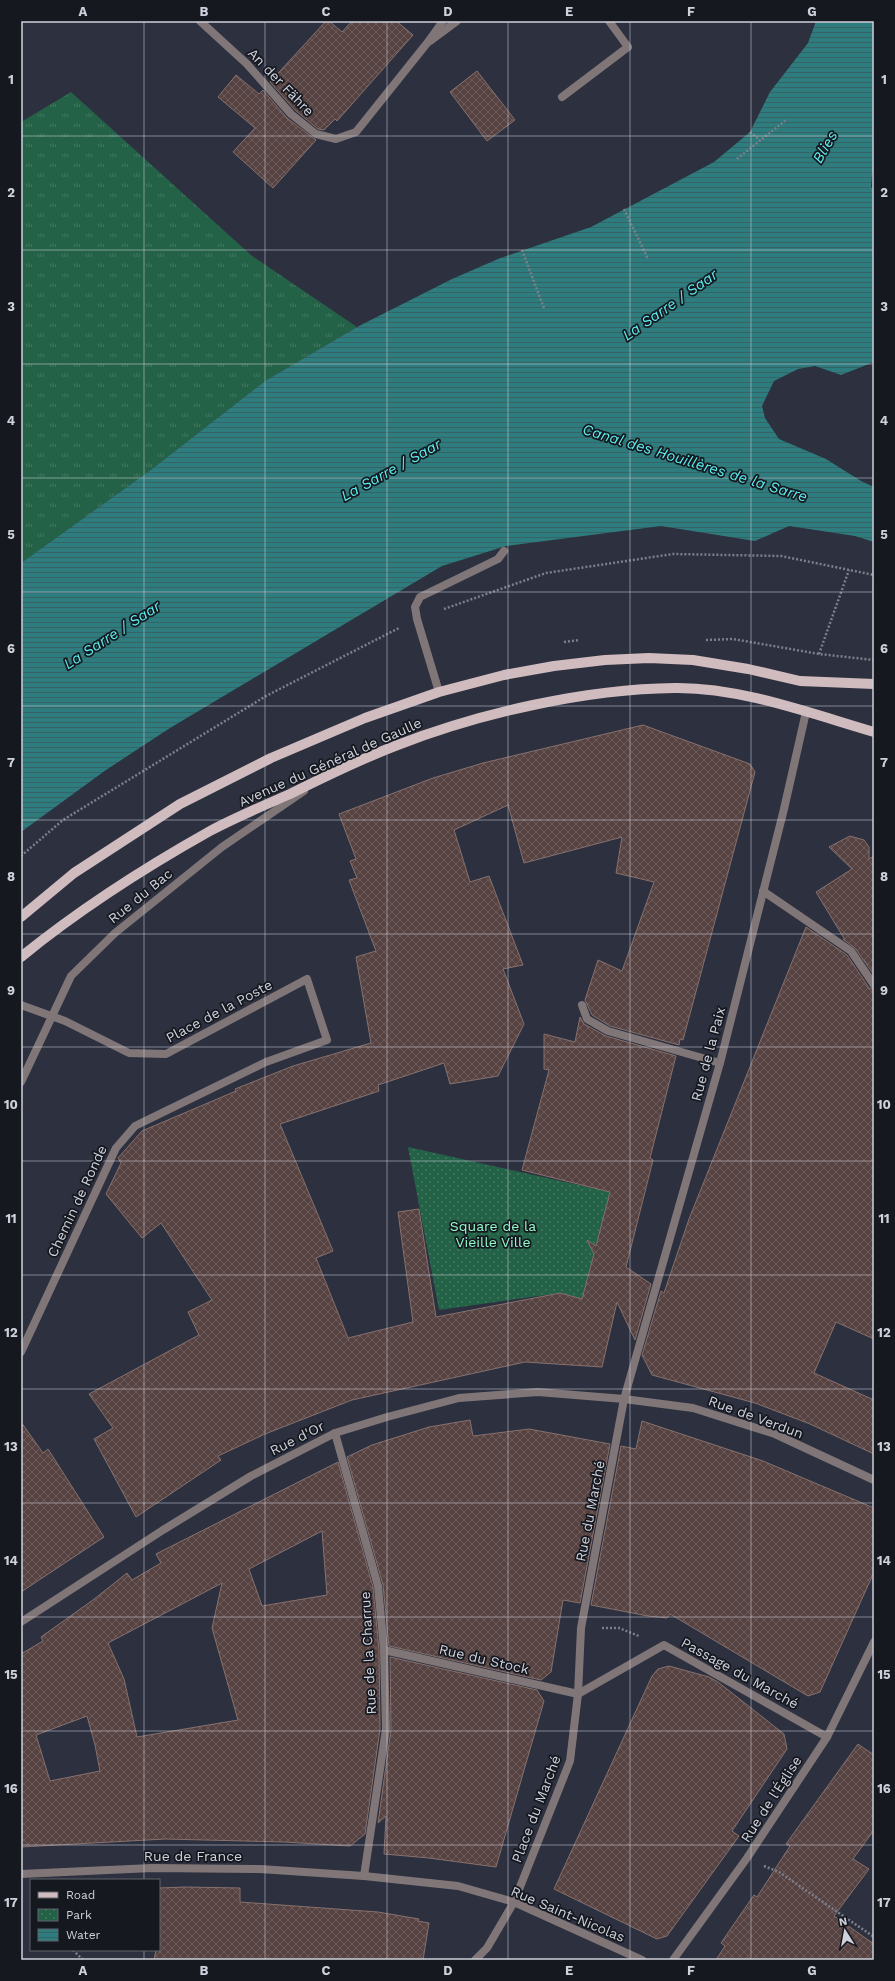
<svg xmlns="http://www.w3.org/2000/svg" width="895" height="1981" font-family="'Work Sans',sans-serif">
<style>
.grass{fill:url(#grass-tufts)}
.park{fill:url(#park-dots)}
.water{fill:url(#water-rules)}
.building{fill:url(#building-cross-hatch);stroke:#87716e;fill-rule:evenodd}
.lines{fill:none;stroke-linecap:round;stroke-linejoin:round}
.path{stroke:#7c808c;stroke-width:2.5;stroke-dasharray:2 2;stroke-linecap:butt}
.lane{stroke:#807677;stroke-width:8}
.street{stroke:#807677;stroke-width:8}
.primary{stroke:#d0bbbe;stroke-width:10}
.grid{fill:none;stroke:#ced1db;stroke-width:1;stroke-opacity:0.55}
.labels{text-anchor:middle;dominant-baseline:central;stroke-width:3.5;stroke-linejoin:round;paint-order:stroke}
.street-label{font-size:14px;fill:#ced1db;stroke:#16181f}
.park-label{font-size:14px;fill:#91fcc8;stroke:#16181f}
.water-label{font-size:15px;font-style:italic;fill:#5beef0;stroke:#16181f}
.neatline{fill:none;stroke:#ced1db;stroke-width:1.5}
.grid-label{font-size:13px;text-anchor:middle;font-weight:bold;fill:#ced1db}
</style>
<defs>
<pattern id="grass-tufts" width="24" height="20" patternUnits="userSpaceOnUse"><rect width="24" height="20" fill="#246247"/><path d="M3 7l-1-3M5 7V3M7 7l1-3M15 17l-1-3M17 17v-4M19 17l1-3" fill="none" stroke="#437761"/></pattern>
<pattern id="park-dots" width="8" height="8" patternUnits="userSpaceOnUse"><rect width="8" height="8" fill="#246247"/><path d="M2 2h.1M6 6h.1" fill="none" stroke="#437761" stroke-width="1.8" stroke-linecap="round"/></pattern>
<pattern id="water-rules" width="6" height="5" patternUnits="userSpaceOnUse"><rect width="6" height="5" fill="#2e7c7d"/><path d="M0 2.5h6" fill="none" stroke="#346465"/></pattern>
<pattern id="building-cross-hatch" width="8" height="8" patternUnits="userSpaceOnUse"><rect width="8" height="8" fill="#564240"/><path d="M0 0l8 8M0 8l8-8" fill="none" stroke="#6d5c5b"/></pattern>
</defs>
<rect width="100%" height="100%" fill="#2c303f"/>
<!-- grass -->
<path class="grass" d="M71 92 252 256 357 327 265 381 152 469 21 563V122Z"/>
<!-- park -->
<path class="park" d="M408 1147 610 1192 582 1299 560 1293 439 1310Z"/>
<!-- water -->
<path class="water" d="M816 21H874V171L872 175 871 187 874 189V362L841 375 815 366 798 369 774 381 762 406 765 418 779 439 826 459 861 481 874 487V542L855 536 789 526 755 541 661 526 506 546 442 566 170 728 106 770 21 832V563L152 469 265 381 357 327 452 279 498 259 591 227 714 162 750 132 770 92 808 43Z"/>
<!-- building -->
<g class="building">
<path d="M326 21H329L342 32 352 21H396L413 35 337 121 335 119 324 130 318 129 295 110 270 82Z"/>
<path d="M477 71 515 120 487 141 450 92Z"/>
<path d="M236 75 259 94 263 90 287 118 316 140 273 188 233 152 255 128 218 97Z"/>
<path d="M643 725 750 764 755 772 683 1040 680 1039 679 1045 610 1026 592 1015 585 1000 598 960 622 971 654 882 616 873 622 837 524 863 508 805 454 830 470 882 489 876 523 965 503 969 524 1024 498 1076 450 1084 444 1063 378 1085 379 1091 280 1124 333 1251 316 1258 348 1338 413 1322 398 1212 419 1209 436 1317 560 1293 582 1299 594 1254 587 1240 596 1246 610 1192 522 1170 549 1070 544 1069V1034L575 1042 580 1017 584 1024 606 1036 676 1056 650 1158 653 1160 626 1267 651 1284 635 1340 617 1302 602 1367 525 1362 352 1400 265 1434 218 1456 221 1460 136 1517 94 1439 113 1428 89 1394 199 1335 188 1312 212 1300 161 1223 142 1238 106 1194 121 1163 118 1158 142 1131 236 1091 235 1089 293 1066 371 1043 356 957 376 951 349 880 357 878 350 861 356 859 339 814 433 778 483 763Z"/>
<path d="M850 836 864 840 869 847V859L874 856V975L855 948 843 939 845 940 816 892 852 869 829 847Z"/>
<path d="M806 927 847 955 869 988 874 990V1339L836 1322 814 1373 874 1400V1454L810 1424 755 1403 652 1375 642 1355 661 1291 664 1293 689 1219Z"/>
<path d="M470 1420 473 1436 529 1429 610 1444 580 1603 563 1600 551 1672 541 1680 389 1646 383 1585 347 1457 372 1445 429 1427Z"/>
<path d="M642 1421 763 1461 874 1508V1572L820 1692 808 1696 670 1614 667 1618 648 1616 591 1605 621 1446 636 1449Z"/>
<path d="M21 1422 43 1453 48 1449 104 1537 21 1592Z"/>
<path d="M338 1462 373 1587 379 1650 380 1729 365 1834 350 1846 284 1842 165 1839 21 1847V1654L43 1641 41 1637 93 1600 127 1573 132 1580 161 1563 156 1554ZM322 1531 327 1595 262 1606 249 1569ZM222 1583 212 1628 238 1720 137 1737 124 1679 108 1643ZM87 1716 95 1745 100 1771 50 1781 36 1735Z"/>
<path d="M390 1657 537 1690 544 1701 496 1867 429 1858 384 1854 386 1816 378 1823 391 1730Z"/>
<path d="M669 1666 709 1677 718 1682 784 1734 787 1749 732 1831 739 1836 667 1936 657 1939 554 1889 652 1676 658 1669Z"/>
<path d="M858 1744 874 1755V1830L853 1859 869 1869 834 1916 874 1944V1960H716L725 1946 721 1943 754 1895 757 1897 790 1846 786 1844Z"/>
<path d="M185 1887 240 1888V1902L378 1912 419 1919 418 1921 429 1923 423 1960H154L156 1950H159V1888Z"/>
</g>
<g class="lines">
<!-- path -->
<g class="path">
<path d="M750 132 760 140"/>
<path d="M737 159 786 120"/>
<path d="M624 209 648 259"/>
<path d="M522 250 544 308"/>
<path d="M444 609 546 573 673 554 781 556 874 575"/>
<path d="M706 640 733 639 819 654 874 660"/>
<path d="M564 642 579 640"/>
<path d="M819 654 849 570"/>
<path d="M21 856 63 820 266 696 399 628"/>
<path d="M602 1628H619L639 1636"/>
<path d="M764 1866 779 1872 874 1937"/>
<path d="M73 1950 83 1960"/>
</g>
<!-- lane -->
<g class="lane">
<path d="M430 41 457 21"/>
<path d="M562 97 628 47 609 21"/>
<path d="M439 692 417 619 415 607 420 597 498 559 504 551"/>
<path d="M21 1005 65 1021 129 1053 166 1054 307 979 327 1040 266 1062 135 1126 116 1148 21 1352"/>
<path d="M384 1650 578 1694"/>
</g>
<!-- street -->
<g class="street">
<path d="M200 21 247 64 291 114 316 134 336 139 356 132 428 42 443 21"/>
<path d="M763 891 851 951 874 985"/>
<path d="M582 1005 587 1019 608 1031 720 1063"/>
<path d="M21 1082 71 976 115 933 222 847 304 791"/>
<path d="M335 1433 378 1586 384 1650 386 1729 364 1876"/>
<path d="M21 1622 163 1530 251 1476 335 1433 387 1417 459 1398 538 1392 624 1399 693 1408 775 1434 874 1480"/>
<path d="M578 1694 664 1645 827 1737"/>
<path d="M21 1874 152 1868 260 1869 364 1876 458 1886 514 1902 642 1960"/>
<path d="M475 1960 487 1948 514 1902 570 1761 578 1694 581 1628 624 1399 720 1063 784 809 806 712"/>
<path d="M673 1960 747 1858 827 1737 874 1642"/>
</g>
<!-- primary -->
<g class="primary">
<path d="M21 917 74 873 180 804 271 758 365 718 439 692 504 675 554 666 605 660 649 658 693 660 748 669 800 681 874 684"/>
<path d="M21 957C80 909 144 868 210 831 236 817 263 806 290 794 324 777 359 760 395 746 480 713 585 689 675 688 740 687 812 714 874 732"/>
</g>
</g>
<!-- grid -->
<path class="grid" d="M144 21V1880M265 21V1960M387 21V1960M508 21V1960M630 21V1960M751 21V1960M21 136H874M21 250H874M21 364H874M21 478H874M21 592H874M21 706H874M21 820H874M21 934H874M21 1047H874M21 1161H874M21 1275H874M21 1389H874M21 1503H874M21 1617H874M21 1731H874M21 1845H874M144 1950V1960"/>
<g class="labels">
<!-- street labels -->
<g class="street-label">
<text transform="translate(281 82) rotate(46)">An der Fähre</text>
<text transform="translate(330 762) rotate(-24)">Avenue du Général de Gaulle</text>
<text transform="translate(140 896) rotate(-39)">Rue du Bac</text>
<text transform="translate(219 1011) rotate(-28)">Place de la Poste</text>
<text transform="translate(708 1054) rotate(-75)">Rue de la Paix</text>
<text transform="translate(77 1201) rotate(-65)">Chemin de Ronde</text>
<text transform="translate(756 1417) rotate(20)">Rue de Verdun</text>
<text transform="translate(297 1438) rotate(-27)">Rue d'Or</text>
<text transform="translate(590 1511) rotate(-79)">Rue du Marché</text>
<text transform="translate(368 1653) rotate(-93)">Rue de la Charrue</text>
<text transform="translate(484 1659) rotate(13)">Rue du Stock</text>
<text transform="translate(740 1673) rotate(29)">Passage du Marché</text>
<text transform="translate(771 1799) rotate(-57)">Rue de l'Église</text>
<text transform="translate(536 1809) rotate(-69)">Place du Marché</text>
<text x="193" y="1856">Rue de France</text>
<text transform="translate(568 1914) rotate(23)">Rue Saint-Nicolas</text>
</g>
<!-- park labels -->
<g class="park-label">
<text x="493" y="1226">Square de la<tspan x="493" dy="16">Vieille Ville</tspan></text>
</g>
<!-- water labels -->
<g class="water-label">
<text transform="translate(825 147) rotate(-60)">Blies</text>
<text transform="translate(670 305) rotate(-35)">La Sarre / Saar</text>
<text transform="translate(695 463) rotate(17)">Canal des Houillères de la Sarre</text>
<text transform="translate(391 470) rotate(-29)">La Sarre / Saar</text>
<text transform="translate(112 635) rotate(-33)">La Sarre / Saar</text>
</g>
</g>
<!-- border -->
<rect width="895" height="1981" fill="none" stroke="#16181f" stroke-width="44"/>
<!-- legend -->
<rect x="30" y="1879" width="130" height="72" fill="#16181f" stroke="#60626a"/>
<rect x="38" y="1892" width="20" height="6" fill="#d0bbbe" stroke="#60626a"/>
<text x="66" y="1899" font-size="12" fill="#ced1db">Road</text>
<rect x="38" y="1909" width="20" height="12" fill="url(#park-dots)" stroke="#60626a"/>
<text x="66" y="1919" font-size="12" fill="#ced1db">Park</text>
<rect x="38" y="1929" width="20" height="12" fill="url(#water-rules)" stroke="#60626a"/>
<text x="66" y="1939" font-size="12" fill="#ced1db">Water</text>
<!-- north arrow -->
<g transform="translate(845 1931) rotate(349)" stroke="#16181f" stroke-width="3" paint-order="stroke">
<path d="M0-3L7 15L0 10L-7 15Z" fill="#ced1db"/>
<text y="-6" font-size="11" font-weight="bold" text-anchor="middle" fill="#ced1db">N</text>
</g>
<rect x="22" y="22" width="851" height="1937" class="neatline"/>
<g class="grid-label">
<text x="83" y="16">A</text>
<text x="204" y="16">B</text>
<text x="326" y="16">C</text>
<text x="448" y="16">D</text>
<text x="569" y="16">E</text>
<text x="691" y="16">F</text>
<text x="812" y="16">G</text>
<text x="11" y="84">1</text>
<text x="884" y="84">1</text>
<text x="11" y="197">2</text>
<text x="884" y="197">2</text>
<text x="11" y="311">3</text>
<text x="884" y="311">3</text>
<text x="11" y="425">4</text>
<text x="884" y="425">4</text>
<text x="11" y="539">5</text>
<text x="884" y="539">5</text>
<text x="11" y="653">6</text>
<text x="884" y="653">6</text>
<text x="11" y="767">7</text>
<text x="884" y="767">7</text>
<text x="11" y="881">8</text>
<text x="884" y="881">8</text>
<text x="11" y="995">9</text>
<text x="884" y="995">9</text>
<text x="11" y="1109">10</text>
<text x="884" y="1109">10</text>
<text x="11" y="1223">11</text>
<text x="884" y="1223">11</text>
<text x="11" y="1337">12</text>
<text x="884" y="1337">12</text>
<text x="11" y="1451">13</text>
<text x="884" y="1451">13</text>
<text x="11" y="1565">14</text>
<text x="884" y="1565">14</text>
<text x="11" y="1679">15</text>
<text x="884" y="1679">15</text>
<text x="11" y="1793">16</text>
<text x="884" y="1793">16</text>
<text x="11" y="1907">17</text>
<text x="884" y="1907">17</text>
<text x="83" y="1975">A</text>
<text x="204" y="1975">B</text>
<text x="326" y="1975">C</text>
<text x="448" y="1975">D</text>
<text x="569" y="1975">E</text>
<text x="691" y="1975">F</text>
<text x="812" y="1975">G</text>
</g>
</svg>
